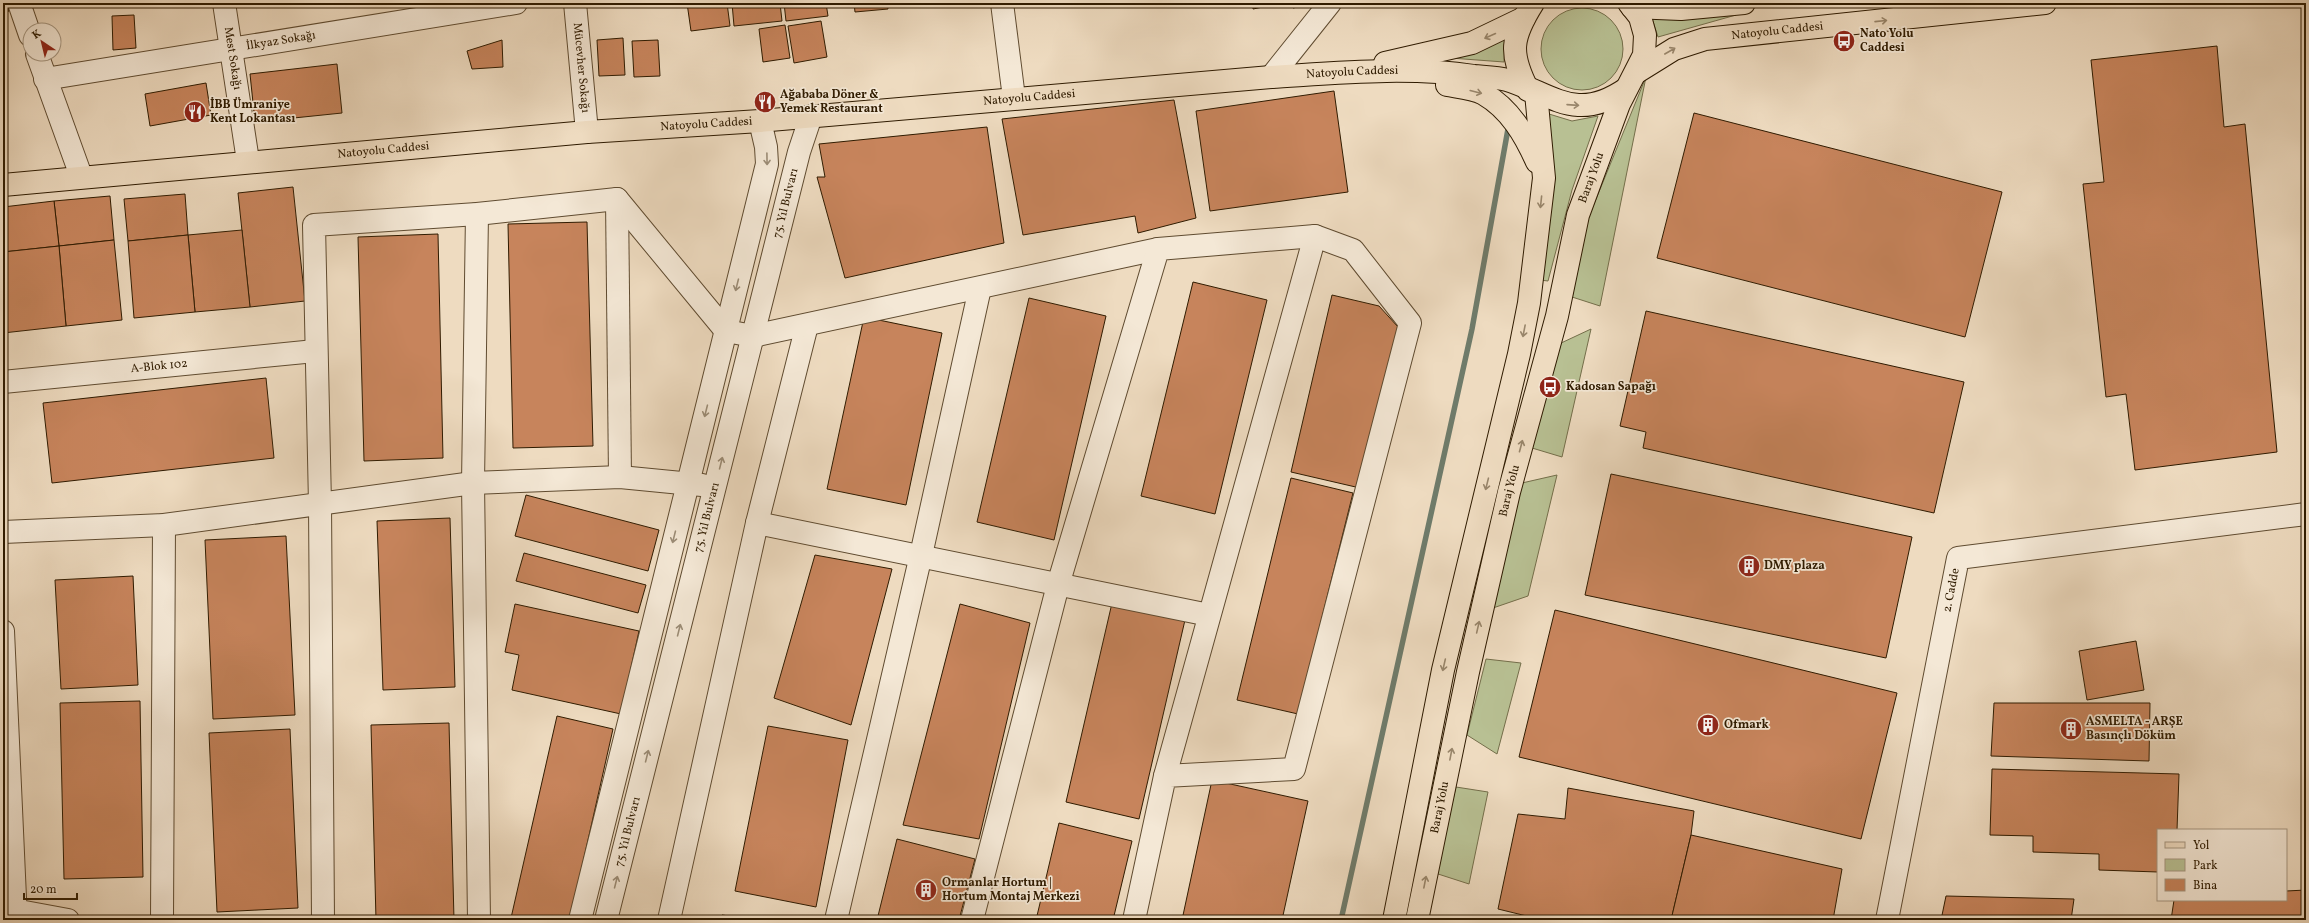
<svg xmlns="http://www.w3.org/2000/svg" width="2309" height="923" font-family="Vollkorn,serif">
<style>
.green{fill:#b8c093;stroke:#746e4a}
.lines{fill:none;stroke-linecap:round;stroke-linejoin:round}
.stream{stroke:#6f7b6a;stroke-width:5.5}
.building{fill:#c7845c;stroke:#2f1b00}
.minor-casing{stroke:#5f4b30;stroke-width:24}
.major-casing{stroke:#2f1b00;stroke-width:24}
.minor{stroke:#f4e8d6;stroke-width:22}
.major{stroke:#eedbc0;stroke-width:22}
.oneway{stroke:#98856a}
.oneway2{stroke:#9b8c76}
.labels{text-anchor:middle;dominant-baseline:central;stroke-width:3.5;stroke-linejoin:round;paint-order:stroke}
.street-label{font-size:12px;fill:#2f1b00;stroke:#f4e8d6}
.poi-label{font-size:12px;font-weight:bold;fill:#2f1b00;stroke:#f4e8d6;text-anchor:start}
</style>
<rect width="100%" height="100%" fill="#eedbc0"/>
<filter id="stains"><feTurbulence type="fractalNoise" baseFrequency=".005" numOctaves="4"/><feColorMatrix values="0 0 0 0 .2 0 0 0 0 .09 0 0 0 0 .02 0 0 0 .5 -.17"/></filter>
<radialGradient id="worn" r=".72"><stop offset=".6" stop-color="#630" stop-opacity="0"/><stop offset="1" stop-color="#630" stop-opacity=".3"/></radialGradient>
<!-- green -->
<g class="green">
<circle cx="1582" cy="49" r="41"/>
<path d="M1651 15H1736L1658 37Z"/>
<path d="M1505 39 1504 62 1437 57Z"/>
<path d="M1646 77 1600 306 1569 296 1587 221Z"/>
<path d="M1549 114 1572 121 1598 116 1572 190 1548 281 1540 280 1552 191Z"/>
<path d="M1591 329 1562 457 1532 448 1559 344Z"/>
<path d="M1557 475 1528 596 1493 608 1522 483Z"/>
<path d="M1486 659 1521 663 1497 754 1467 735Z"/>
<path d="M1456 787 1488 792 1469 884 1435 873Z"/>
</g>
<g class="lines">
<!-- stream -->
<path class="stream" d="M1341 920 1472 329 1508 129"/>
</g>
<!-- building -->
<g class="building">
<path d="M3 3H5L9 11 3 13Z"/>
<path d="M687 3H727L730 26 691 31Z"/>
<path d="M732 3H780L782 21 734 26Z"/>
<path d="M784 3H826L828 16 786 21Z"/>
<path d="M854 3H887L888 9 855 12Z"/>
<path d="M1253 3H1283L1253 9Z"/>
<path d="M1290 3H1316L1293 8Z"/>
<path d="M134 15 136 48 113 50 112 16Z"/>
<path d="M821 21 827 57 794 63 788 26Z"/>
<path d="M785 25 790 58 763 62 759 29Z"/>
<path d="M623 38 625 75 599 76 597 40Z"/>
<path d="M502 40 503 67 472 69 467 51Z"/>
<path d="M658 40 660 76 634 77 632 41Z"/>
<path d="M2217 46 2224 127 2245 124 2277 452 2135 470 2126 394 2106 397 2083 184 2104 182 2091 60Z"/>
<path d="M337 64 342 113 255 122 250 74Z"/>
<path d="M206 83 211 115 150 126 145 94Z"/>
<path d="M1334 91 1348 192 1210 211 1196 111Z"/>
<path d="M1174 100 1196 218 1138 233 1135 216 1023 235 1002 119Z"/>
<path d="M1694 113 2002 192 1965 337 1657 258Z"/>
<path d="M987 127 1004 243 845 278 817 177H825L819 144Z"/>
<path d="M293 187 305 301 250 307 238 193Z"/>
<path d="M185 194 188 235 128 241 124 199Z"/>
<path d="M110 196 114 240 59 246 54 201Z"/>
<path d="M54 201 59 246 3 252V207Z"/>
<path d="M587 222 593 446 513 448 508 224Z"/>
<path d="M242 230 250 307 195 312 188 235Z"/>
<path d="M438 234 443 458 364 461 358 237Z"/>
<path d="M188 235 195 312 134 318 128 241Z"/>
<path d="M114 240 122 320 66 326 59 246Z"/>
<path d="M59 246 66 326 3 333V252Z"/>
<path d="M1193 282 1267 300 1215 514 1141 496Z"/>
<path d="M1332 295 1379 306 1398 327 1360 488 1291 472Z"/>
<path d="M1029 298 1106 316 1054 540 977 522Z"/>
<path d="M1646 311 1964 382 1934 513 1643 448 1646 432 1620 426Z"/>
<path d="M864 317 942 333 906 505 827 489Z"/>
<path d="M266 378 274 458 52 483 43 403Z"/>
<path d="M1611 474 1912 537 1886 658 1585 595Z"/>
<path d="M1291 478 1353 493 1298 714 1237 700Z"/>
<path d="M526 495 659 530 648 571 515 536Z"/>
<path d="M450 518 455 687 383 690 377 521Z"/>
<path d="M286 536 295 715 213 719 205 540Z"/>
<path d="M524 553 646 585 638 613 516 581Z"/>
<path d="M815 555 892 569 851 725 774 698Z"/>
<path d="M133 576 138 685 61 689 55 580Z"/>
<path d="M1112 603 1185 620 1139 819 1066 802Z"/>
<path d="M515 604 639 631 621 714 512 690 519 655 505 652Z"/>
<path d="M960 604 1030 623 979 839 903 825Z"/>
<path d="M1555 610 1897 693 1861 839 1519 757Z"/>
<path d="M2136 641 2144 690 2087 700 2079 651Z"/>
<path d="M140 701 143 877 64 879 60 703Z"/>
<path d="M1994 703H2150L2149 761 1991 756Z"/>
<path d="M557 716 613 729 570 920H522L511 918Z"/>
<path d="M449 723 454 920H376L371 725Z"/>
<path d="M768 726 848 740 816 907 735 891Z"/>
<path d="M290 729 298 908 217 912 209 733Z"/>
<path d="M1992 769 2179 774 2177 830H2158V872L2099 870V854L2033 852V836L1990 835Z"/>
<path d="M1212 780 1308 801 1282 920H1182Z"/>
<path d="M1568 788 1694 811 1691 835 1671 920H1543L1498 909 1518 814 1565 819Z"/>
<path d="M1059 823 1132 841 1113 920H1036Z"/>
<path d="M1691 835 1842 869 1833 920H1671Z"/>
<path d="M897 839 975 859 959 920H877Z"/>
<path d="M2306 890V920H2171L2174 900H2286V891Z"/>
<path d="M1946 896 2074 899 2071 920H1941Z"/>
<path d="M722 915 758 920H721Z"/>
</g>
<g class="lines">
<!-- minor casing -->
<g class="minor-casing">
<g id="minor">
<path d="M19 3 30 35"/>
<path id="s1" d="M224 3 248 161"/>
<path id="s2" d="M575 3 587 132"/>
<path d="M1002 3 1014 98"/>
<path d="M37 54 81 176"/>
<path d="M1271 77 1330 3"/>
<path id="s3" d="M45 79 516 3"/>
<path d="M617 199 620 477"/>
<path d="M477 214 473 483 479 920"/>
<path id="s4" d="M3 382 315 351"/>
<path d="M757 523 807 325"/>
<path d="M3 532 164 525 473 483 620 477 702 485"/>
<path d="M3 631 16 920"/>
<path d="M1165 776 1315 236"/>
<path d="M3 908 68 920"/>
<path d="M162 920 164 525"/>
<path d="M323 920 320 504 314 225 477 214 617 199 726 331 753 336 1158 249"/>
<path d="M580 920 767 164 766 147 760 121"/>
<path id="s5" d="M606 920 799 152 811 116"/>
<path d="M669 920 757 523 1209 615"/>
<path d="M836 920 921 555 980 288"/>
<path d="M972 920 1058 585 1158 249 1315 236 1353 250 1410 323 1294 769 1165 776 1134 920"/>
<path id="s6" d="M1887 920 1958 558 2306 514"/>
</g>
</g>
<!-- major casing -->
<g class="major-casing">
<g id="major">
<path d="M1632 7 1681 9 1744 3"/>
<path d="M1385 63 1472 43 1524 18"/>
<path id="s7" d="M1637 72 1674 49 1705 39 2045 3"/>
<path d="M1447 85C1458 87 1474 88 1484 94 1510 109 1525 135 1537 162"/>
<path d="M1528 90C1509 53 1511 38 1533 3"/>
<path id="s8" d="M3 185 587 132 760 121 1271 77C1337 73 1407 66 1474 76 1484 77 1497 77 1507 80 1554 95 1576 123 1626 89"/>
<path d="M1394 920 1443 670 1519 354 1529 303 1544 178 1536 93"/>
<path id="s9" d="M1417 920 1468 672 1509 492 1557 316 1578 215 1619 104 1644 55 1645 35 1640 17 1629 3"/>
</g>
</g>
<!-- minor -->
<use href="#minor" class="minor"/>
<!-- major -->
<use href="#major" class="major"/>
</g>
<!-- one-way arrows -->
<defs><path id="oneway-shaft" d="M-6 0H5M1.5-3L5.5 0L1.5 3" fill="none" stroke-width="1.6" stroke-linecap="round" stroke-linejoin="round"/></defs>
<g class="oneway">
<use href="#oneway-shaft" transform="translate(1881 21) rotate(-6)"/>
<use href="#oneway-shaft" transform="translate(1490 36) rotate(156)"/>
<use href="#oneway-shaft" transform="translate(1670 51) rotate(-30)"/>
<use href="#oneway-shaft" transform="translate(1476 92) rotate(14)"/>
<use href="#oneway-shaft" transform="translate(1573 105) rotate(4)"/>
<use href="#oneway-shaft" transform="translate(1541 202) rotate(96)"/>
<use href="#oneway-shaft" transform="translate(1524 331) rotate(101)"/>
<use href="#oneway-shaft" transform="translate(1521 446) rotate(-75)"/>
<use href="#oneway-shaft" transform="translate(1487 484) rotate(104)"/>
<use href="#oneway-shaft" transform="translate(1478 627) rotate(-77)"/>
<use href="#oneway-shaft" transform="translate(1444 665) rotate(103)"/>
<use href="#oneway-shaft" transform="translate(1451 754) rotate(-79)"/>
<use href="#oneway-shaft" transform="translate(1425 882) rotate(-79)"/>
</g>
<g class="oneway2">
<use href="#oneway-shaft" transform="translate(767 159) rotate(89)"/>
<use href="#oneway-shaft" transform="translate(737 285) rotate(104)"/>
<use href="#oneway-shaft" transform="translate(706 411) rotate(104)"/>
<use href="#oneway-shaft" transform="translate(721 463) rotate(-76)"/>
<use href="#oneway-shaft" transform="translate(674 537) rotate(104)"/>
<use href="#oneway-shaft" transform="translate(679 630) rotate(-76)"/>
<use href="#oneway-shaft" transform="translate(647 756) rotate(-76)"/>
<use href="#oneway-shaft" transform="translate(616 882) rotate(-76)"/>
</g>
<!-- icons -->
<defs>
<g id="bus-disc" transform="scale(1.15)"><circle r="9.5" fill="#8f2418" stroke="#f4e8d6"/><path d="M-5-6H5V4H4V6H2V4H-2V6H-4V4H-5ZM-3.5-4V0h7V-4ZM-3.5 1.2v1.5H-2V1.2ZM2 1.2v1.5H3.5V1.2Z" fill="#fff"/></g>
<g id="restaurant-disc" transform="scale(1.15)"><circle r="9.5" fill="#8f2418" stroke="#f4e8d6"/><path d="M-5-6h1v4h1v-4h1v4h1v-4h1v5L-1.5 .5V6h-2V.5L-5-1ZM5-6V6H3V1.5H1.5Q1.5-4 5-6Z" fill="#fff"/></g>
<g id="building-disc" transform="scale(1.15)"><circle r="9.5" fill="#8f2418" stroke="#f4e8d6"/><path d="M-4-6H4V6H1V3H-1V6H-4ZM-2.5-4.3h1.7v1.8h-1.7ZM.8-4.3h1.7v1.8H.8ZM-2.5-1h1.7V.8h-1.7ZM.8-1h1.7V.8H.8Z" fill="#fff"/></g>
</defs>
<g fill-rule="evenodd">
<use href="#bus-disc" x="1844" y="41"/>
<use href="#restaurant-disc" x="765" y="102"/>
<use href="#restaurant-disc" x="195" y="112"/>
<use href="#bus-disc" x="1550" y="387"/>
<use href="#building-disc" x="1749" y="566"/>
<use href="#building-disc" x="1708" y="725"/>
<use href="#building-disc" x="2071" y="729"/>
<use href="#building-disc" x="926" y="890"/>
</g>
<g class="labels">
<!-- street labels -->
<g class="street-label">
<text stroke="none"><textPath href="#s7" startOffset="149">Natoyolu Caddesi</textPath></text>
<text stroke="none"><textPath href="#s3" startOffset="239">İlkyaz Sokağı</textPath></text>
<text stroke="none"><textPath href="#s1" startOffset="56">Mest Sokağı</textPath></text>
<text stroke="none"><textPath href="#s2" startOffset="65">Mücevher Sokağı</textPath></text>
<text stroke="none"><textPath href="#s8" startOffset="1354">Natoyolu Caddesi</textPath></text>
<text stroke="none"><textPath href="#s8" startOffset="1030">Natoyolu Caddesi</textPath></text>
<text stroke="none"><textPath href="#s8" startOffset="706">Natoyolu Caddesi</textPath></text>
<text stroke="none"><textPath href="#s8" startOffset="382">Natoyolu Caddesi</textPath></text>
<text stroke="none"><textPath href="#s9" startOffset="763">Baraj Yolu</textPath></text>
<text stroke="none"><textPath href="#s5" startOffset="739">75. Yıl Bulvarı</textPath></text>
<text stroke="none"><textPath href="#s4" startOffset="157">A-Blok 102</textPath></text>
<text stroke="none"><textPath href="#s9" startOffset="439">Baraj Yolu</textPath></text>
<text stroke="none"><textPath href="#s5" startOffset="415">75. Yıl Bulvarı</textPath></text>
<text stroke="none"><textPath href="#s6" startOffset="336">2. Cadde</textPath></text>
<text stroke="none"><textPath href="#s9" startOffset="115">Baraj Yolu</textPath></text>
<text stroke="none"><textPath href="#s5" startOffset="91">75. Yıl Bulvarı</textPath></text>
</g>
<!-- poi labels -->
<g class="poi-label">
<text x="1860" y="34">Nato Yolu<tspan x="1860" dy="14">Caddesi</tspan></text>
<text x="780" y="95">Ağababa Döner &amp;<tspan x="780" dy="14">Yemek Restaurant</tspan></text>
<text x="210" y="105">İBB Ümraniye<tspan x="210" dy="14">Kent Lokantası</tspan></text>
<text x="1566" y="387">Kadosan Sapağı</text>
<text x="1764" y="566">DMY plaza</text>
<text x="2086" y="722">ASMELTA - ARŞE<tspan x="2086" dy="14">Basınçlı Döküm</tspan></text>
<text x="1724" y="725">Ofmark</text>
<text x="942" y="883">Ormanlar Hortum |<tspan x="942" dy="14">Hortum Montaj Merkezi</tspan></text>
</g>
</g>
<!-- margin -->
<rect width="2309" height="923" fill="none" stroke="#eedbc0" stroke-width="16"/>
<rect x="4" y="4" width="2301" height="915" fill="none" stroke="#2f1b00" stroke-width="2"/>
<rect x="8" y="8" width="2293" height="907" fill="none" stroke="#2f1b00"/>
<!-- legend -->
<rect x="2157" y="829" width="130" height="72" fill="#f4e8d6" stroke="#a59680"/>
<rect x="2165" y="842" width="20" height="6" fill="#eedbc0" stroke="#a59680"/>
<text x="2193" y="849" font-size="12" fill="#2f1b00">Yol</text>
<rect x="2165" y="859" width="20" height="12" fill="#b8c093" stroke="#a59680"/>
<text x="2193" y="869" font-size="12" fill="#2f1b00">Park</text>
<rect x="2165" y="879" width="20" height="12" fill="#c7845c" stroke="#a59680"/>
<text x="2193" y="889" font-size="12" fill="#2f1b00">Bina</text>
<!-- north arrow -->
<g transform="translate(42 42) rotate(325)"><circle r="19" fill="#f4e8d6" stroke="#a59680"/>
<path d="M0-3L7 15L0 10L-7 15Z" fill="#8f2418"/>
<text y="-6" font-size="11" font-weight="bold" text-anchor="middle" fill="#2f1b00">K</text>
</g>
<!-- scale -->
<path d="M24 893v6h53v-6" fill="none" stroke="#2f1b00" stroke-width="2"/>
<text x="30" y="893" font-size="12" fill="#2f1b00" stroke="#f4e8d6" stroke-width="3" paint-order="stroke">20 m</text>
<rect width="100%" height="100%" filter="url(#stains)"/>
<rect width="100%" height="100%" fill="url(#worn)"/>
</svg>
